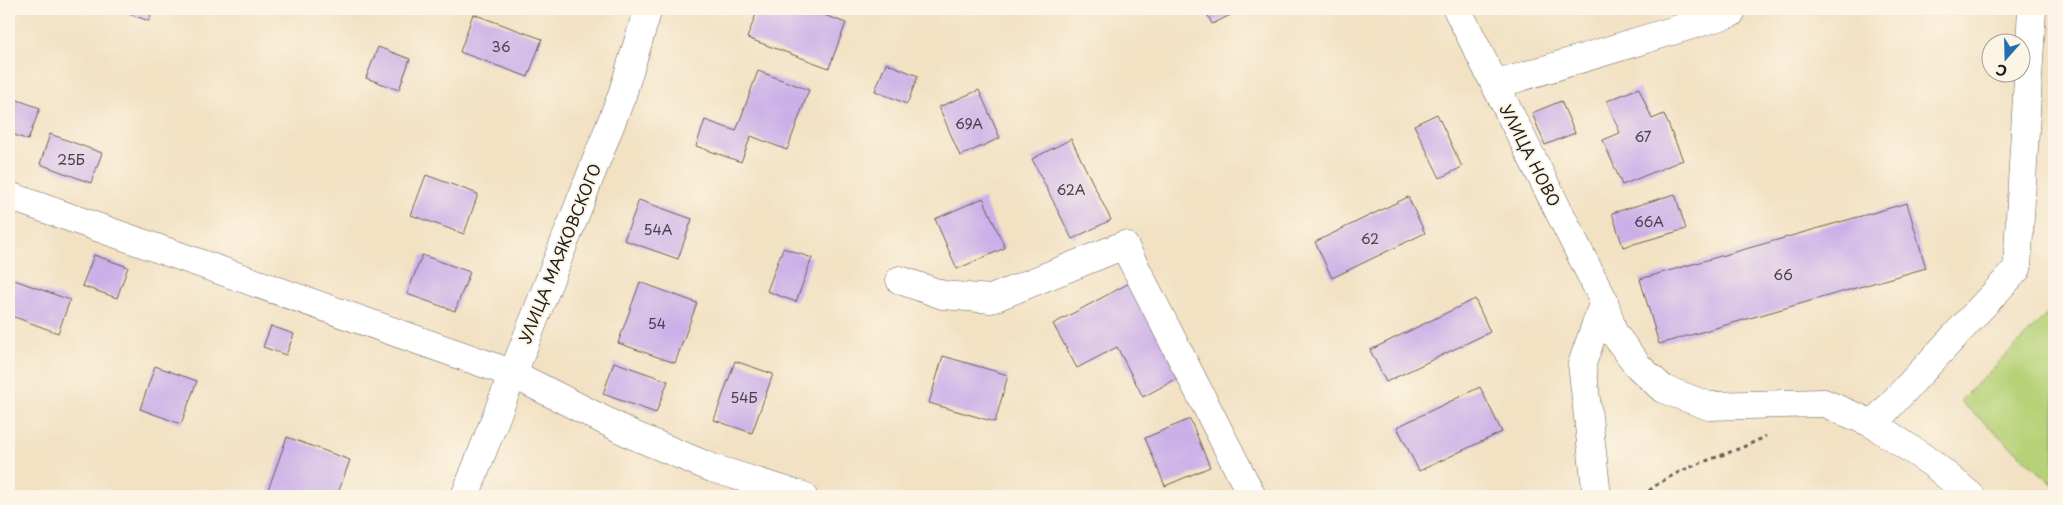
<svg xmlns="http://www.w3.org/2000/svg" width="2063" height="505" font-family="'Playpen Sans',sans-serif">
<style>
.green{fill:#b6d177;stroke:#69764a}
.building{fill:#cbb0e8}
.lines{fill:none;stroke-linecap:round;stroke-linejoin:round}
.minor-casing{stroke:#676156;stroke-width:29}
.path{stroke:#676156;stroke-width:3;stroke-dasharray:4 4;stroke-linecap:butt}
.minor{stroke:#fff;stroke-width:28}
.labels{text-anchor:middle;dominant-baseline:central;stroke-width:4;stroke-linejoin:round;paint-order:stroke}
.number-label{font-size:14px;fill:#48414f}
.street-label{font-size:16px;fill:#1c1c1c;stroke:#fcf5e5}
</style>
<rect width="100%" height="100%" fill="#fcf5e5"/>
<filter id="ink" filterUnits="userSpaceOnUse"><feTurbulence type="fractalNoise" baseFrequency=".02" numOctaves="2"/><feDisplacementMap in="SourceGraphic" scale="10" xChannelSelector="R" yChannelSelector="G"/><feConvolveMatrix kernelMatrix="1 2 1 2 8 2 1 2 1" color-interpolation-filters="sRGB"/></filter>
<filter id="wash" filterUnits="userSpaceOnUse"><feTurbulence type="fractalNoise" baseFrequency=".0096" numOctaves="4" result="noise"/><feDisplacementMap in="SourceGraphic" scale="20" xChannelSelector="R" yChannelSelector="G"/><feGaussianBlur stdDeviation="1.12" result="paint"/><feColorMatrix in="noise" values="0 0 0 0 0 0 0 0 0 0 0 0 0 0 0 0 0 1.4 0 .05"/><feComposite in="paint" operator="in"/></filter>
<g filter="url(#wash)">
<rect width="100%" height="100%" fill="#f2e1c3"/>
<!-- green -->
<path class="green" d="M2054 307V485L1960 401Z"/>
<g id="blocks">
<!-- building -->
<g class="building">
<path d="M116 9H153L149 21Z"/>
<path d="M758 9H808L846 23 829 68 747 38Z"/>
<path d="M1205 9H1243L1212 24Z"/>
<path d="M473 14 542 39 528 77 460 52Z"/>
<path d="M378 47 410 59 399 90 366 78Z"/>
<path d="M886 63 918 76 907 104 875 91Z"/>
<path d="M758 71 809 90 787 150 751 136 741 162 696 146 705 120 736 131Z"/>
<path d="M1639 88 1652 119 1664 114 1683 160 1622 185 1603 140 1620 133 1607 101Z"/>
<path d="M979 90 1000 138 960 156 939 107Z"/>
<path d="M9 97 40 108 28 140 9 133Z"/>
<path d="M1561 101 1575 133 1545 145 1532 113Z"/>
<path d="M1437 114 1462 167 1440 178 1414 125Z"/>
<path d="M50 134 102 153 91 183 40 164Z"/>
<path d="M1071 139 1111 220 1072 239 1032 159Z"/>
<path d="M426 175 478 194 464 234 411 215Z"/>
<path d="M1675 194 1686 229 1623 247 1612 213Z"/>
<path d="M1408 197 1425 233 1332 278 1315 242Z"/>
<path d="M983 198 1005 248 957 269 935 219Z"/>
<path d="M639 200 692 219 678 259 624 240Z"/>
<path d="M1907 203 1926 268 1659 344 1640 279Z"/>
<path d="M783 248 812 258 796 302 767 291Z"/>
<path d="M94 255 128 267 117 298 82 286Z"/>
<path d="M422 255 470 272 455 311 407 294Z"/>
<path d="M9 278 70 300 58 333 9 315Z"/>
<path d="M1135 280 1185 374 1143 397 1117 347 1077 368 1053 324Z"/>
<path d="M640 282 697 303 675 363 618 343Z"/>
<path d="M1475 299 1490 332 1386 382 1370 350Z"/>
<path d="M271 326 294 334 286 355 263 347Z"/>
<path d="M943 356 1008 375 995 422 929 403Z"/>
<path d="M735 361 773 374 752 433 714 420Z"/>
<path d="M614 362 668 381 656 413 603 394Z"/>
<path d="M155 366 197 381 181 424 140 409Z"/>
<path d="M1480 387 1502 432 1419 471 1397 427Z"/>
<path d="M1190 419 1210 467 1165 486 1145 438Z"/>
<path d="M287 437 350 460 337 496H284L268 490Z"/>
</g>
</g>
</g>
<g filter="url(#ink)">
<use href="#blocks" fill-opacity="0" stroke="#676156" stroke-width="1"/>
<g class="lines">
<!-- minor casing -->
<g class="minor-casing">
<g id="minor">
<path d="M1457 9 1604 301 1613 332 1638 366 1663 389 1709 406 1824 403 1873 424 1933 464 1971 496"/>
<path d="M1495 85 1731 13"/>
<path d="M9 196 511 373 633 435 712 468 803 496"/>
<path d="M900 280 943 295 991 299 1124 245 1252 496"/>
<path d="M1873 424 2017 269 2032 9"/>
<path d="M465 496 622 95 648 9"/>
<path d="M1597 496 1582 364 1604 301"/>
</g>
</g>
<!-- path -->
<path class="path" d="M1643 496C1677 464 1727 458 1766 436"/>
<!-- minor -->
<use href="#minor" class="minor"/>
</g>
</g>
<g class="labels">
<!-- number labels -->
<g class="number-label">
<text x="501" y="46">36</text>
<text x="969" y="123">69А</text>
<text x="1643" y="136">67</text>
<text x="71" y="159">25Б</text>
<text x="1071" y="189">62А</text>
<text x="1649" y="221">66А</text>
<text x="658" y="229">54А</text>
<text x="1370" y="238">62</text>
<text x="1783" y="274">66</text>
<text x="657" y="323">54</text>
<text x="744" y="397">54Б</text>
</g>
<!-- street labels -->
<g class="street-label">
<text transform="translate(1531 155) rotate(63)">УЛИЦА НОВО</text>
<text transform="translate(559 253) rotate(-68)">УЛИЦА МАЯКОВСКОГО</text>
</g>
</g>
<!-- margin -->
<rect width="2063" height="505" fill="none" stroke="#fcf5e5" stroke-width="30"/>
<!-- north arrow -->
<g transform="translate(2006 58) rotate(200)"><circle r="24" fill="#fcf5e5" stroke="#a29e95"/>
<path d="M0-4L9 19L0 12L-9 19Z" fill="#1f6fb2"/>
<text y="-8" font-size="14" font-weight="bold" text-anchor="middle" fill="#1c1c1c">С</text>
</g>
</svg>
